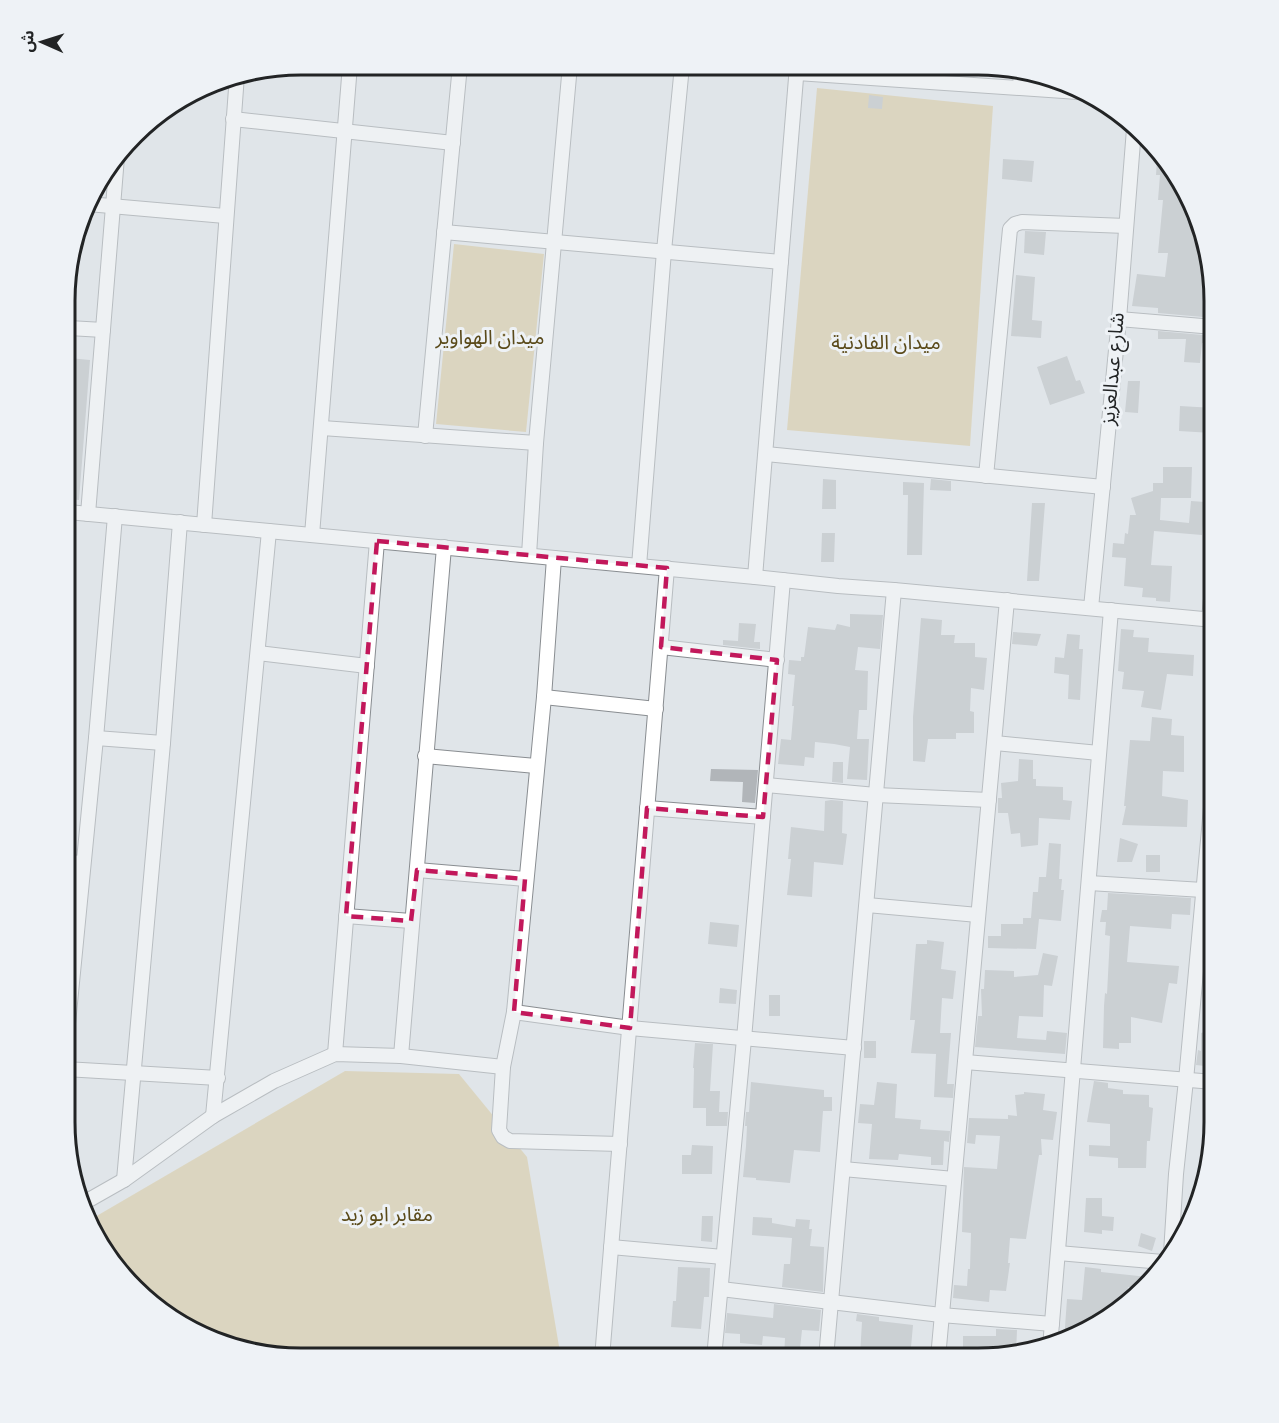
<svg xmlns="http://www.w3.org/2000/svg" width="1279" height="1423" font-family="Overpass,'Noto Sans Arabic',sans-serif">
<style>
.green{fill:#d6c28f}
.building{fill:#b1b5b9}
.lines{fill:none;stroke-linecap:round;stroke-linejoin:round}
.minor-casing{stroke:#898d91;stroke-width:16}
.minor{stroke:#fff;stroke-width:14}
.marked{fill:none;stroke:#c2185b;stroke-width:4.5;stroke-dasharray:12 8;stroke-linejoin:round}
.labels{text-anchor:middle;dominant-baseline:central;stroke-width:6;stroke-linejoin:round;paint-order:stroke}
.park-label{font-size:20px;fill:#5a4a1a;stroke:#eef2f6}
.street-label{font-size:20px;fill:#222425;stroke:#eef2f6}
.rim{fill:none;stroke:#222425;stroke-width:3}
</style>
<rect width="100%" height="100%" fill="#e0e5e9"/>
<!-- green -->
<g class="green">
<path d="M817 88 993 106 970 446 787 430Z"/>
<path d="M454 244 544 254 526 432 436 424Z"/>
<path d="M345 1071 459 1074 527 1157 561 1358H286L183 1327 104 1253 88 1221Z"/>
</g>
<!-- building -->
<g class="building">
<path d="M869 95 883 97 882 109 868 108Z"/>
<path d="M1003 159 1034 161 1032 182 1002 179Z"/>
<path d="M1157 160 1166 161 1175 170 1202 225 1214 286V318L1158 313V308L1132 306 1137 274 1165 277 1168 253H1158L1163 200H1158L1160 175H1156Z"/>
<path d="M1025 231 1046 232 1044 255 1024 253Z"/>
<path d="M1016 275 1035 277 1032 320 1042 321 1041 338 1011 336Z"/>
<path d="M1158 331 1214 336V344L1202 343 1200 363 1184 362 1186 339H1158Z"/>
<path d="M1067 356 1076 381 1080 380 1085 393 1050 405 1037 367Z"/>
<path d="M69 358 90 360 79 500 68 499Z"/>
<path d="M1128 381H1140L1138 413 1125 412Z"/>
<path d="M1180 406 1214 408 1212 433 1179 431Z"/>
<path d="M1163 467H1192L1191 498H1161L1160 520 1189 523 1191 501 1205 502 1202 535 1154 531 1151 565 1172 566 1170 602 1156 601V598L1142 597 1143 588 1124 586 1126 558 1112 557 1113 543 1124 544 1125 533 1128 534 1130 515H1136L1131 498 1153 491V483H1163Z"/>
<path d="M823 479 836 480V509H822Z"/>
<path d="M931 479 951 481V491L930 490Z"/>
<path d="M903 482 924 483 922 555H907L908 495H903Z"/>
<path d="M1032 503H1045L1039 581H1027Z"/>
<path d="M822 533H835L834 562H821Z"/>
<path d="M850 614 883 615 880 649 858 647 855 670 868 671 867 710H859L857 739H869L867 780 847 779 850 747 834 744 815 742 814 758 805 757 804 766 778 764 781 739 791 740 794 706H792L795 675 788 674 789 660 801 661V657H804L808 627 835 630 837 624 850 627Z"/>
<path d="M921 618 942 620 941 635H955L954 643H975V657L987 658 984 690 971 688 970 711 974 712V733H956V739H928L925 762 913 761V717Z"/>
<path d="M739 623 756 624 754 642H760V649L723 645V640L738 641Z"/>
<path d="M1121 629 1134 630 1133 637 1149 638 1148 652 1194 655 1193 676 1167 674 1161 710 1141 707 1144 691 1122 689 1124 672 1118 671Z"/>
<path d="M1013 632 1041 634 1037 646 1012 644Z"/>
<path d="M1067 634 1080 635 1079 649H1083L1080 700 1068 699 1069 675 1054 673 1055 657 1064 658Z"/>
<path d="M1152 717 1172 719 1171 735 1184 736V772L1163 771 1162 796 1188 800 1187 827 1122 825 1126 806H1124L1130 740 1150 741Z"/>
<path d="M1019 759 1033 760V779H1036V786L1063 787V800L1072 801 1070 820 1039 818 1038 845 1021 847 1020 833 1011 834 1008 813H998V798H1002L1001 783 1018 781Z"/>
<path d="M833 762H843V783L832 782Z"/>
<path d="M711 769 758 770 755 803 742 802 743 782 710 781Z"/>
<path d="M831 800 843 801 842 833 847 834 843 865 814 862 812 897 787 895 791 859H788L791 827 824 831 825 801Z"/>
<path d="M1120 838 1138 844 1132 862H1117Z"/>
<path d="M1049 843 1061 844 1059 879H1062L1061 890H1064L1061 921 1039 919 1036 949 988 948V936H1001V924H1023V918H1031L1033 892H1038L1039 877H1046Z"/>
<rect x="1146" y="855" width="14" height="17"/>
<path d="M1108 893 1191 898 1190 915 1172 914 1171 929 1130 926 1127 962 1179 966 1177 984 1169 983 1162 1023 1131 1017V1043H1119V1049L1103 1048 1104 1006 1105 993 1107 994 1110 936 1105 935 1106 922H1100L1102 910H1107Z"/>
<path d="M710 922 739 925 737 947 708 944Z"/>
<path d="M927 940 944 942 941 969 956 971 953 999 942 998 940 1033H951L947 1084H954L953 1098 934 1097 936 1054 911 1053 915 1020H910L916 944H927Z"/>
<path d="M1043 953 1058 956 1052 986 1044 985 1043 1017 1019 1016 1017 1038 1046 1040 1047 1031 1067 1033 1065 1054 975 1047 978 1016H982L981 989H984L985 970 1014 971V977L1038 975Z"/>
<path d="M720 988 737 990 736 1004 719 1003Z"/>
<rect x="769" y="995" width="11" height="21"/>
<path d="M1214 1029V1067L1196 1065 1198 1050 1201 1051V1033Z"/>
<rect x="864" y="1041" width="12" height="17"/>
<path d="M695 1043 713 1044 710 1091H720L719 1112H728L727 1126H706V1108H693L694 1068H693Z"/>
<path d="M1094 1081 1108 1083V1088L1123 1090V1094L1149 1095V1107L1153 1108 1150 1141H1147L1146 1168H1118V1158L1089 1156V1145L1110 1146V1124L1087 1122Z"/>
<path d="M751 1082 824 1090V1097H832V1111H823L820 1152 794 1150 790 1183 756 1180V1178L743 1177 746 1146 747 1126H745L746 1112H749Z"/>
<path d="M877 1082 897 1084 895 1118 921 1120 920 1129 950 1131 949 1142 944 1141 943 1165H931V1157L899 1154 898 1160 869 1159 872 1124 858 1123 860 1104 874 1105Z"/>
<path d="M1024 1092 1045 1094 1043 1110 1057 1112 1053 1140 1041 1139 1042 1155H1039L1026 1239 1010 1238 1008 1263H1010L1006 1291 990 1290 989 1302 953 1298 954 1285 967 1286 968 1269H970L971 1233 962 1232 964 1167 997 1169 1000 1136 976 1135 975 1144 967 1143 969 1118 1008 1119V1115L1017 1116 1015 1095 1024 1094Z"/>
<path d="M692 1145 713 1146 712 1174H682V1155H691Z"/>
<path d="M1086 1198H1102V1216L1114 1217 1113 1231 1102 1230V1234L1084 1232Z"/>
<path d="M702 1216H713L712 1242 701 1241Z"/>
<path d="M753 1217 772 1218V1223L795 1227 796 1219 810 1220 809 1229H812L810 1246 824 1247 823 1292 782 1287 784 1264H790L792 1238 752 1235Z"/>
<path d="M1141 1233 1156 1238 1152 1251 1138 1246Z"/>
<path d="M678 1267 710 1268 709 1297H704L701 1329 671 1327 673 1301H676Z"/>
<path d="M1085 1267 1101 1269V1272L1148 1277 1138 1288 1128 1287 1126 1301 1123 1304 1112 1302V1316L1109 1319 1064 1341 1067 1299 1082 1300Z"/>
<path d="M774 1304 821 1310 819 1331 802 1330 799 1358H784L785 1338 763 1336 762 1345 740 1343V1334L725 1333 727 1313 773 1318Z"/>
<path d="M857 1314 879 1317V1321L913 1325 910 1358H879L860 1355 862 1322 856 1321Z"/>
<path d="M996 1329 1017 1330 1016 1354 993 1358H990L991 1355H963V1336H996Z"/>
</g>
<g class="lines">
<!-- minor casing -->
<g class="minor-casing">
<g id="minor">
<path d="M797 73 1078 92"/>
<path d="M1020 88 1021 71"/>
<path d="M233 119 453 143"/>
<path d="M88 204 225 216"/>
<path d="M444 232 781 262"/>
<path d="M1119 319 1214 327"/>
<path d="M69 328 103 330"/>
<path d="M322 428 536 443"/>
<path d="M425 436 460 65"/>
<path d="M766 454 1103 487"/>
<path d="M986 476 1010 229 1015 224 1022 222 1126 226"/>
<path d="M68 512 755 577 838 586 894 590 1214 620"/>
<path d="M88 514 117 157"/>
<path d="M204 525 237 75"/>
<path d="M312 535 350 65"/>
<path d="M529 555 536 443 570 65"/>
<path d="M554 558 544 697 514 1012 503 1067 499 1130 503 1137 510 1141 620 1144"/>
<path d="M639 566 664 251 682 66"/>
<path d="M755 577 797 66"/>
<path d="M1091 608 1119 319 1134 129"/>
<path d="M1209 619 1214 568"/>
<path d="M661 647 777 660"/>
<path d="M258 653 367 666"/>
<path d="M544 697 656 709"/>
<path d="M96 738 163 743"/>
<path d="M995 743 1099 753"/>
<path d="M425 756 536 766"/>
<path d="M766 785 876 795 989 800"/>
<path d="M647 808 763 817"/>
<path d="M66 862 83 863"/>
<path d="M417 870 525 879"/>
<path d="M1089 883 1203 890"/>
<path d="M867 905 978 915"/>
<path d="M346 916 411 921"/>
<path d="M514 1012 630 1028 854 1048"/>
<path d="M65 1054 96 738 115 516"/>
<path d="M335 1054 377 541"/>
<path d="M401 1056 444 547"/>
<path d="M965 1062 1214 1082"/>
<path d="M65 1069 218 1078"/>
<path d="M213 1116 269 531"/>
<path d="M843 1169 954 1179"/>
<path d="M124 1180 163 743 180 522"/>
<path d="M80 1205 124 1180 213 1116 274 1081 335 1054 401 1056 503 1067"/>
<path d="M611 1247 723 1257"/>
<path d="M1058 1253 1163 1262"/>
<path d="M1171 1253 1176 1174 1186 1080 1214 775"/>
<path d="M721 1289 941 1315 1052 1324"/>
<path d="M1050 1347 1111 610"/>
<path d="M602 1358 667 568"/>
<path d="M714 1358 744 1039 783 580"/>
<path d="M826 1358 894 590"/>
<path d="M938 1358 1007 600"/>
</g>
</g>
<!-- minor -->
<use href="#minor" class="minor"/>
</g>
<!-- marked area -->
<path d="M0 0H1279V1423H0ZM377 541 667 568 661 647 777 660 763 817 647 808 630 1028 514 1012 525 879 417 870 411 921 346 916Z" fill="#e0e5e9" fill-opacity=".55" fill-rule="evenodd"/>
<path class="marked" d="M377 541 667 568 661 647 777 660 763 817 647 808 630 1028 514 1012 525 879 417 870 411 921 346 916Z"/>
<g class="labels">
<!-- park labels -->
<g class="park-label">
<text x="490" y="339">ميدان الهواوير</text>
<text x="886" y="344">ميدان الفادنية</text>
<text x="387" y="1216">مقابر ابو زيد</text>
</g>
<!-- street labels -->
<g class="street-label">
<text transform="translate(1114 369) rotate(-85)">شارع عبدالعزيز</text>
</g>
</g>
<!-- crop -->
<path d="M0 0H1279V1423H0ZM301 75H978A226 226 0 0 1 1204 301V1122A226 226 0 0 1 978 1348H301A226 226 0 0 1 75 1122V301A226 226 0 0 1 301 75Z" fill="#eef2f6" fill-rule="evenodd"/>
<path class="rim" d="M301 75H978A226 226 0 0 1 1204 301V1122A226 226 0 0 1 978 1348H301A226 226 0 0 1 75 1122V301A226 226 0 0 1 301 75Z"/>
<!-- north arrow -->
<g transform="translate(42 42) rotate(273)" stroke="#eef2f6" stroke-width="4.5" paint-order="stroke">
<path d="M0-4.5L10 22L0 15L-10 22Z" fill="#222425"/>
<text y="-9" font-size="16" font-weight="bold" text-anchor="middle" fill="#222425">ش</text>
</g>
</svg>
